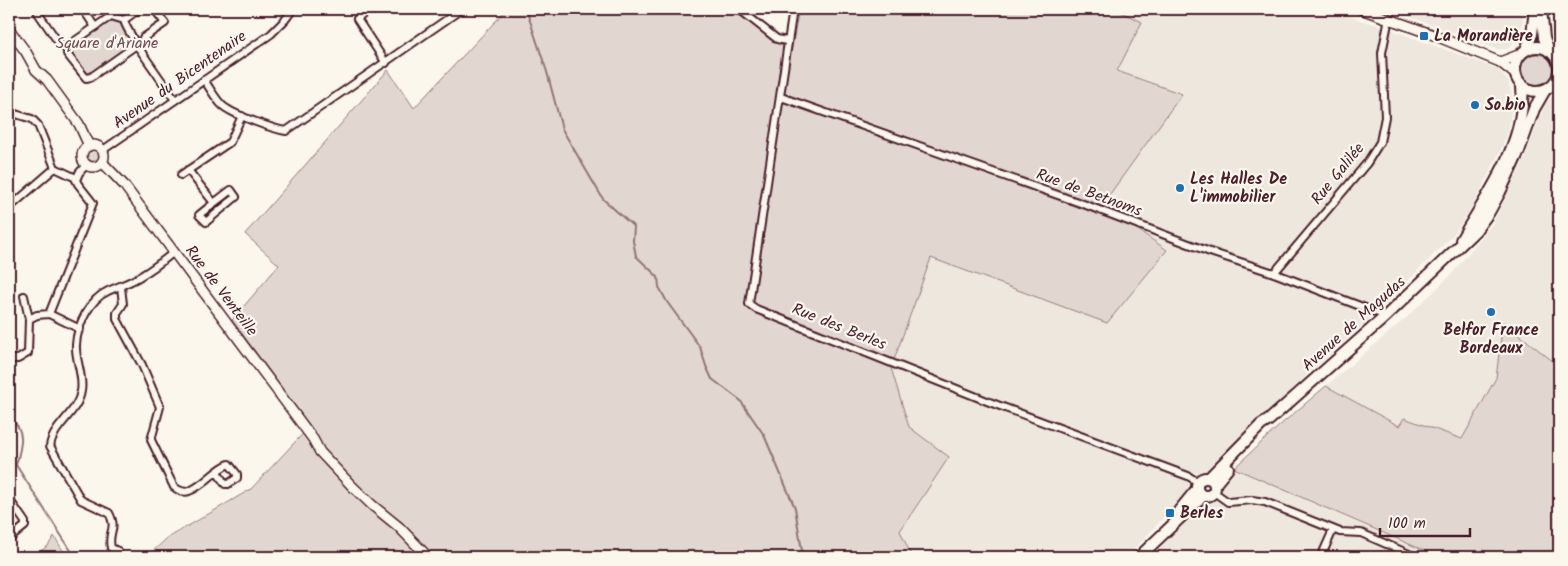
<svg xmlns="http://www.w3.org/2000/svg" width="1568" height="566" font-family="Kalam,sans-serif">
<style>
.built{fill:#eee7de}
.green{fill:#e2d7d0;stroke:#967b7e}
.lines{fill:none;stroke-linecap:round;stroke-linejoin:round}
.stream{stroke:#907477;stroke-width:2}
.street-casing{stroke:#4a1f2b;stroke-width:10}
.secondary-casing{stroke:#4a1f2b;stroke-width:12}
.primary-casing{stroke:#4a1f2b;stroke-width:14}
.street{stroke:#fbf7ec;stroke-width:6}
.secondary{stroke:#fbf7ec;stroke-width:9}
.primary{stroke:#fbf7ec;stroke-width:10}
.poi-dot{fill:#1f6fb2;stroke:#fbf7ec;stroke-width:2}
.labels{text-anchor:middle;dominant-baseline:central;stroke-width:4.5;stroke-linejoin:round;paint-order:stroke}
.poi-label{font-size:16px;font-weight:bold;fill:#4a1f2b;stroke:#fbf7ec;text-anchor:start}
.park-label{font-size:16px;fill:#704d54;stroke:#fbf7ec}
.street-label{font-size:16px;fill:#4a1f2b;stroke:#fbf7ec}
</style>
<rect width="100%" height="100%" fill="#fbf7ec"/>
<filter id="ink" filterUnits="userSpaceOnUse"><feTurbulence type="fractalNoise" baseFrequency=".02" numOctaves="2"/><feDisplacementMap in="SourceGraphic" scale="10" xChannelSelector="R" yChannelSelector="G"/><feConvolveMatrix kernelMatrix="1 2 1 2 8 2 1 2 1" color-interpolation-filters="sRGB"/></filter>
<g filter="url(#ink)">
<!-- built -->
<g class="built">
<path d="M1114 9H1323L1381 26 1498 69 1509 83 1513 99 1508 132 1500 152 1472 207 1454 234 1368 321 1312 370 1268 414 1206 471 1192 473 1188 479 1191 488 1127 557H912L900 532 949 457 909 427 891 368 931 258 1107 323 1167 249 1102 205 1182 94 1117 71 1141 22Z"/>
<path d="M1389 9H1524L1522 32 1508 49H1496Z"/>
<path d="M1554 9H1559V43L1552 35Z"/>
<path d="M1559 90V366L1503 322 1496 378 1462 439 1404 418 1399 426 1326 386 1407 317 1451 275 1493 223 1524 160 1545 104Z"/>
<path d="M1234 468 1439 557H1151L1203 505 1213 501 1220 493 1221 484Z"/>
</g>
<!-- green -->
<g class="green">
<path d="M507 9H734L791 53 799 9H1114L1142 22 1117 71 1182 94 1102 205 1167 250 1107 323 931 258 891 368 909 427 949 457 900 531 912 557H434L422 544 412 549 420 557H147L166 539 251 489 310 426 232 320 279 265 245 234 388 70 414 108Z"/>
<path d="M111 19 119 21 131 41V46L92 74 87 76 69 53 72 46Z"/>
<circle cx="1537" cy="70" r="16"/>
<circle cx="93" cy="156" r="7"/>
<path d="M1503 322 1559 366V557H1439L1234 468 1279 426 1326 386 1399 426 1404 418 1462 439 1496 378Z"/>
<path d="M54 536 67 557H31L48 546Z"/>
</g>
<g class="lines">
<!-- stream -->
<g class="stream">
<path d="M526 9 547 72 562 129 603 199 634 227 633 241 636 256 658 277 659 287 667 302 700 347 706 366 712 379 740 400 764 435 795 508 803 557"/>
<path d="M9 417C27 430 21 447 16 465L75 557"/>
</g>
<!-- street casing -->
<g class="street-casing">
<g id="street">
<path d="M83 9 95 27"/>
<path d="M370 9 357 19 386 63"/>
<path d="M739 9 777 39 787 41"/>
<path d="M793 9 749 304 756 309 992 403 1188 476 1198 482"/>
<path d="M38 13 61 46 67 49"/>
<path d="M111 16 124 20C126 30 135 37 135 46L91 77 86 78 67 54 69 45Z"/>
<path d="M124 20 139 9"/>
<path d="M135 46 138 47 175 100"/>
<path d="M138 47 145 41 143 38 165 23 154 9"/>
<path d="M204 80C210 88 216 100 223 106 234 115 273 129 286 131L456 13V9"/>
<path d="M781 97 1086 205 1210 252 1274 273 1386 316"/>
<path d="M9 112 32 119 38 125 55 168 76 178"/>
<path d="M103 150 271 34 285 20 293 9"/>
<path d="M188 170 214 203 199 215 206 222 236 197 231 190 214 203"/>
<path d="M181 175 230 142 242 116"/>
<path d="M9 208 55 168"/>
<path d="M1274 273 1367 163 1380 142 1385 117 1382 53 1389 18"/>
<path d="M121 287 123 304 117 313V319L142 365 160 407 151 440 174 487C178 490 184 493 189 491 203 487 215 469 229 464L237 474V478L228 484H225L217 472"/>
<path d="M24 296 29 319"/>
<path d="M49 314 80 329"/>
<path d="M9 359H18L28 353 29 319 37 315 49 314 93 203 78 184 76 180 79 173 87 164"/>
<path d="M1214 492 1228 502 1252 500 1265 502 1340 532 1361 533 1416 557"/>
<path d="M9 499 25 522V526L9 539"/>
<path d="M118 551 111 548C107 531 118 530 109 513L81 500 50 446C53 425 78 413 81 391 84 376 75 360 76 345 77 325 90 299 108 291 119 286 129 283 139 277 151 270 163 261 174 252"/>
<path d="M1321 557 1333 530"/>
</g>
</g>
<!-- secondary casing -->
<g class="secondary-casing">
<g id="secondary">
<path d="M1361 9 1431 34 1500 62 1515 74"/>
<path d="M9 29 26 52 36 70 47 80 79 124 89 146"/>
<path d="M1556 58 1559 61"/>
<path d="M1500 62 1521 54"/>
<path d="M1554 84 1559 79"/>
<circle cx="93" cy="156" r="11"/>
<path d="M102 162 124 185 313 439 320 452 352 486 372 505 399 527 428 557"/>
</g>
</g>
<!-- primary casing -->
<g class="primary-casing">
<g id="primary">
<path d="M1541 9 1544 38 1549 51"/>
<circle cx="1537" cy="69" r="22"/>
<path d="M1526 50 1532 34 1535 9"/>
<path d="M1461 240C1488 194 1527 142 1522 86"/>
<circle cx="1206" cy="487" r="9"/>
<path d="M1209 478 1261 425 1269 420 1386 316 1475 231 1489 212 1500 192 1519 151 1534 109 1545 90"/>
<path d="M1215 484 1228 468"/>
<path d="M1179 511 1197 489"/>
<path d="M1139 557 1203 496"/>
</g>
</g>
<!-- street -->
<use href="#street" class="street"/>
<!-- secondary -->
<use href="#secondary" class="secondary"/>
<!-- primary -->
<use href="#primary" class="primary"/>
</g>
</g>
<!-- markers -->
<g class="poi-dot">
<rect x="1419" y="31" width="10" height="10" rx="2.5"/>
<circle cx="1475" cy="105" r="5"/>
<circle cx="1180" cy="188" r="5"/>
<circle cx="1491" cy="312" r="5"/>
<rect x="1165" y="508" width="10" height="10" rx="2.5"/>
</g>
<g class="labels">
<!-- poi labels -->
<g class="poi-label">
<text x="1434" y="36">La Morandière</text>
<text x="1485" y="105">So.bio</text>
<text x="1190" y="179">Les Halles De<tspan x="1190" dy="18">L'immobilier</tspan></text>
<text x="1491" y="330" text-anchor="middle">Belfor France<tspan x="1491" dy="18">Bordeaux</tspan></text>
<text x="1180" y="513">Berles</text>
</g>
<!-- park labels -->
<g class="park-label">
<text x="107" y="43">Square d'Ariane</text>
</g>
<!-- street labels -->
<g class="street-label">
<text transform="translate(180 80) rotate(-35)">Avenue du Bicentenaire</text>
<text transform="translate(1338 174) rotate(-51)">Rue Galilée</text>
<text transform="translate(1089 193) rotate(20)">Rue de Betnoms</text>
<text transform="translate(221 291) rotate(53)">Rue de Venteille</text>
<text transform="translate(1354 324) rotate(-42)">Avenue de Magudas</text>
<text transform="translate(839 327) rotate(22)">Rue des Berles</text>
</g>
</g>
<!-- margin -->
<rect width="1568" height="566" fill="none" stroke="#fbf7ec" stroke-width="30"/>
<rect x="15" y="15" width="1538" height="536" fill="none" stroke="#4a1f2b" stroke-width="2" filter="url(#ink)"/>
<!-- scale -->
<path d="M1380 528v8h90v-8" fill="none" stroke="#4a1f2b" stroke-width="2.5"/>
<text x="1388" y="528" font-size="15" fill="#4a1f2b" stroke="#fbf7ec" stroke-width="4" paint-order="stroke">100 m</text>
</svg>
